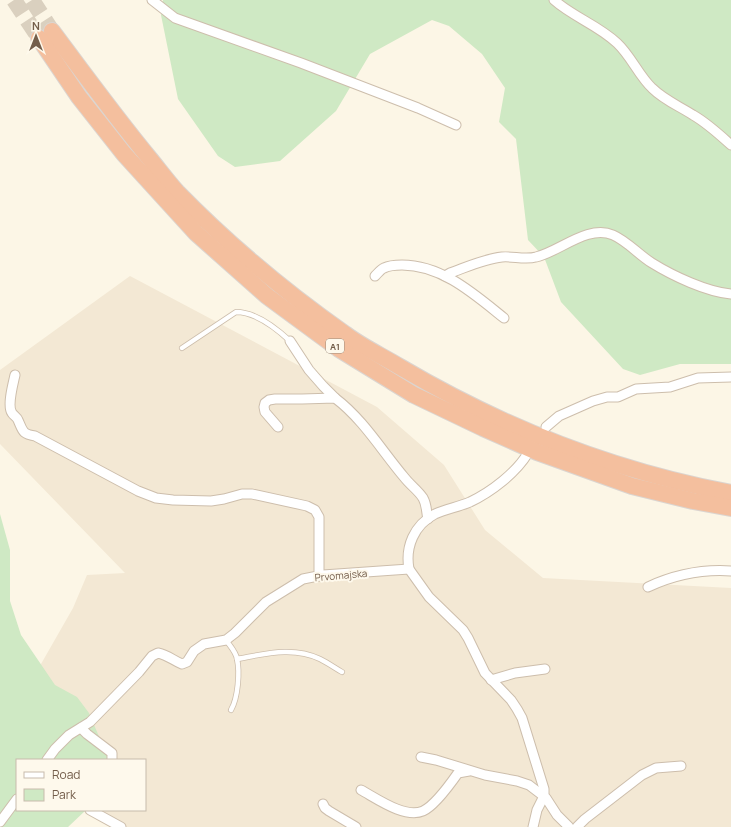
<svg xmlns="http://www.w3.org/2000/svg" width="731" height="827" font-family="Manrope,sans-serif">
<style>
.residential{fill:#f3e8d4}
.green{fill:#cfe9c4}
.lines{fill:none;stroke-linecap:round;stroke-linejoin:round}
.motorway-tunnel{stroke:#dad0bf;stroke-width:16;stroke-dasharray:16 8;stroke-linecap:butt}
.service-casing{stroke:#cdbeac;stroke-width:6}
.minor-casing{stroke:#cdbeac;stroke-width:11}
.motorway-casing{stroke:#dbd5d0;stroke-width:18}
.service{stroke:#fff;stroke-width:4.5}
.minor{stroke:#fff;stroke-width:9}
.motorway{stroke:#f4bf9e;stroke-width:16}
.labels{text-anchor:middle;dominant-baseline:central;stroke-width:4;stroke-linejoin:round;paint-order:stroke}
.shield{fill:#fef9ec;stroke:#9d8c7b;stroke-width:1}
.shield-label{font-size:9px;font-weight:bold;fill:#745e4b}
.street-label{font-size:10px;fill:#745e4b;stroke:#fef9ec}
</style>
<rect width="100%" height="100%" fill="#fcf6e6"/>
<!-- residential -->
<path class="residential" d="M130 276 377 407 444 465 485 530 543 578 731 588V827H122L93 810H145V760H41L37 671 73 608 87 575 125 573 0 444V370Z"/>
<!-- green -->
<g class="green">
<path d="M163 0H731V364H680L640 375 623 369 561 302 544 257 528 240 516 139 499 122 505 88 482 54 449 26 432 20 370 54 336 111 280 161 235 167 218 156 178 99 161 15Z"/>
<path d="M0 514 10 550V601L21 635 55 685 77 697 89 713 109 760H17V810H86L68 827H0Z"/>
</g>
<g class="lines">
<!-- motorway-tunnel -->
<g class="motorway-tunnel">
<path d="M14 0 39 38"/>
<path d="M32 0 52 31"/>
</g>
<!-- service casing -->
<g class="service-casing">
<g id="service">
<path d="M182 348 236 312C255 312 276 328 290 341"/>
<path d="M226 640C230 646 236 652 237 659 240 672 238 698 231 710"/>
<path d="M237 659C265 654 293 646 320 659 328 663 335 668 342 672"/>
</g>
</g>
<!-- minor casing -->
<g class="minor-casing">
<g id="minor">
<path d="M152 0 175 18 301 63 418 108 456 125"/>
<path d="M554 0C573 17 598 25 617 43 631 56 639 76 652 88 664 100 679 106 693 115 707 123 719 134 731 145"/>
<path d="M375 276C378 273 381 269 384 268 390 265 396 265 402 265 442 265 474 294 504 318"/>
<path d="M445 276 450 273C467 267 484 259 502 257 513 256 525 260 536 257 559 252 588 224 613 235 627 241 639 255 652 263 673 276 707 292 731 294"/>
<path d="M290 341 309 370 323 386 335 398"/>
<path d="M15 375C13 384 7 406 12 413 14 416 17 417 18 420 23 431 22 434 35 436L138 491 156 498 173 500 211 501 224 499 242 494H252L307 506 315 510 319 517V576"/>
<path d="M278 427 265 412 264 407 265 403 269 400 275 399H302L335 398C363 419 382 451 404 477 410 485 418 490 423 498 427 505 426 511 428 519"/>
<path d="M546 427 559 416 593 401 607 397H618L636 389 670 387 698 378 731 377"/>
<path d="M409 569C405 547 414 525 435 514 446 509 458 507 470 502 491 492 516 473 528 453"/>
<path d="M648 587C674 575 702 569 731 571"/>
<path d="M491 680 515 673 545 669"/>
<path d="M81 728 87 734 112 753V760"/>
<path d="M421 757 436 760 485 775 517 781 529 785 546 798 557 815 569 827"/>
<path d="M47 760 55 749 69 735 90 722 139 672 152 656 158 653C168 655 174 661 182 664L187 662 194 651 204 644 226 640 235 633 266 602 303 579 323 575 409 569 429 597 463 630 468 638 485 673 511 700 517 709 522 718 544 789V796L537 810 533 827"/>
<path d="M361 790C376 798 405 819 423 811 434 806 451 783 458 773L469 771"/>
<path d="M323 804 325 808 329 811 356 827"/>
<path d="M90 810 121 827"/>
<path d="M0 822 17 799"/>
<path d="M577 827 585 819 642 775 656 768 681 766"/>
</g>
</g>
<!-- motorway casing -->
<g class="motorway-casing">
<g id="motorway">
<path d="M52 31C84 74 116 118 150 159 159 170 168 182 177 192 228 244 285 292 345 334 362 347 382 356 400 367 502 427 614 471 731 493"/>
<path d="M39 38 79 97 124 154 196 233 267 296 339 349 414 395 483 428 537 452 632 486 693 501 731 508"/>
</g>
</g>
<!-- service -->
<use href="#service" class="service"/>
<!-- minor -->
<use href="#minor" class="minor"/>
<!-- motorway -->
<use href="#motorway" class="motorway"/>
</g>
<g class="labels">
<!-- shield labels -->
<rect class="shield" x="326" y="339" width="18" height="14" rx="3"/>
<g class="shield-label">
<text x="335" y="346">A1</text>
</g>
<!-- street labels -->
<g class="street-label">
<text transform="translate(341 575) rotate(-5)">Prvomajska</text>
</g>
</g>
<!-- legend -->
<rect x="16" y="759" width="130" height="52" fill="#fef9ec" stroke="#c7bbac"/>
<rect x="24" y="772" width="20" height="6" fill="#ffffff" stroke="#c7bbac"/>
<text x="52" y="779" font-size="12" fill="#745e4b">Road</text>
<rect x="24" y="789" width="20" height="12" fill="#cfe9c4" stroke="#c7bbac"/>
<text x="52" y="799" font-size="12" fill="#745e4b">Park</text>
<!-- north arrow -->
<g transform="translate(36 36)" stroke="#fef9ec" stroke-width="3" paint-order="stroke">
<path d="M0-3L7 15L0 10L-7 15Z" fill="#745e4b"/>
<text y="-6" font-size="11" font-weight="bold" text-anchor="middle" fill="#745e4b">N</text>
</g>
</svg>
